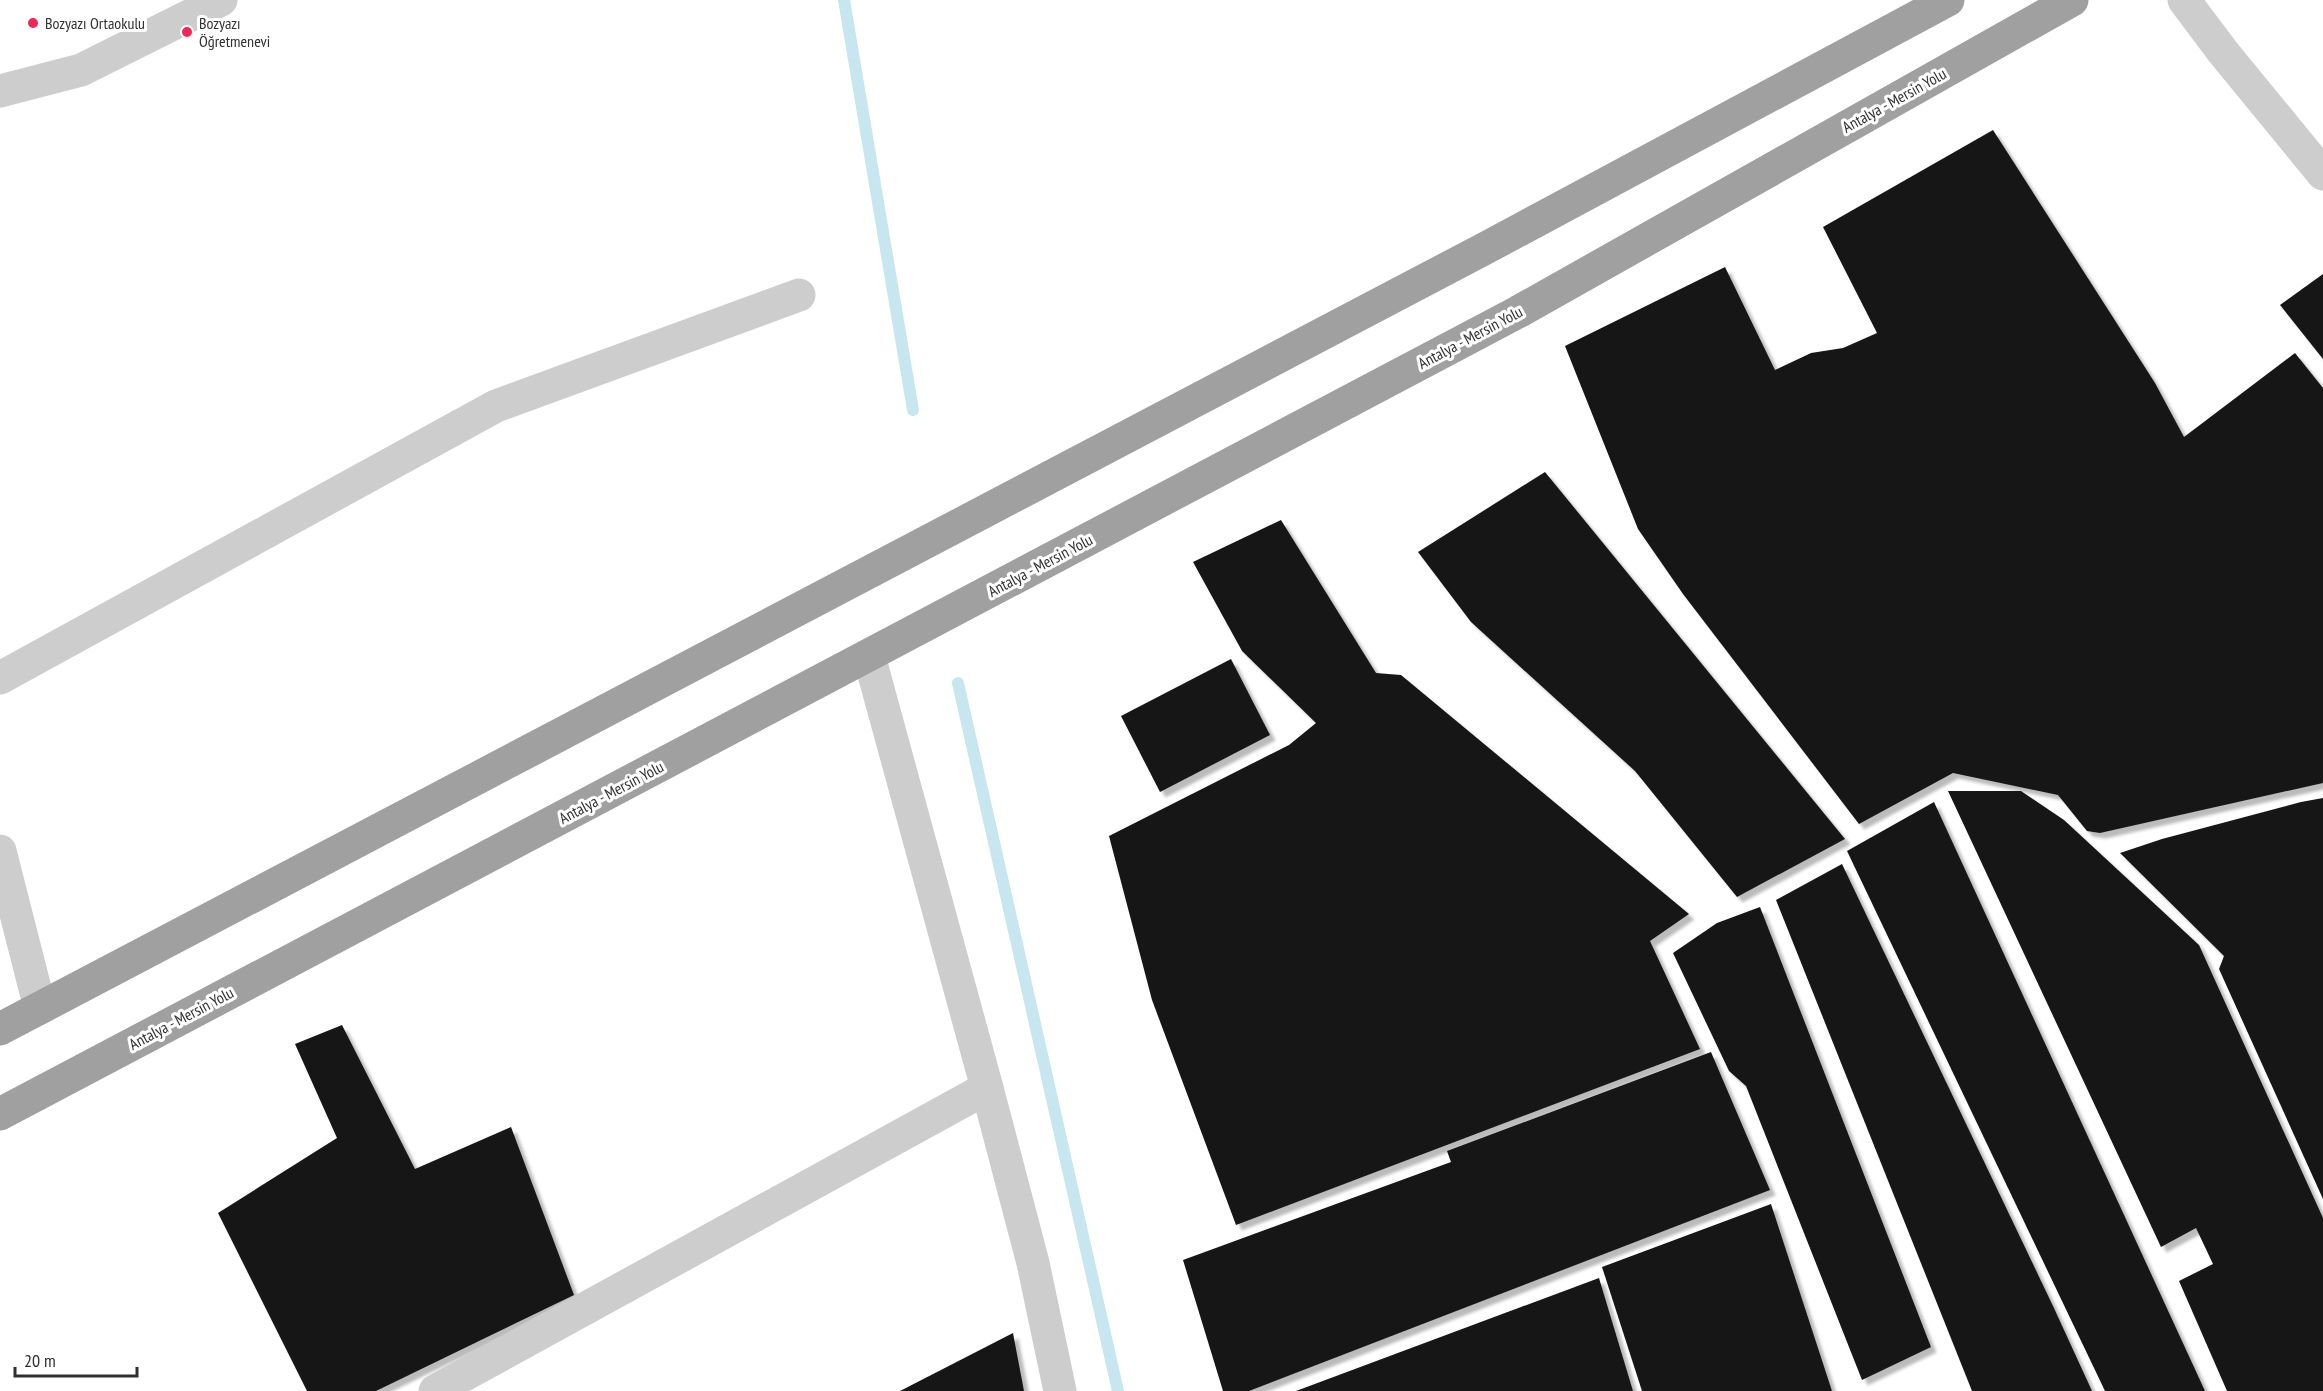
<svg xmlns="http://www.w3.org/2000/svg" width="2323" height="1391" font-family="'PT Sans Narrow',sans-serif">
<style>
.lines{fill:none;stroke-linecap:round;stroke-linejoin:round}
.stream{stroke:#c8e6ef;stroke-width:12}
.building{fill:#171717;filter:url(#shadow)}
.minor{stroke:#cdcdcd;stroke-width:33}
.trunk{stroke:#a0a0a0;stroke-width:33}
.poi-dot{fill:#f32655;stroke:#fff;stroke-width:2}
.labels{text-anchor:middle;dominant-baseline:central;stroke-width:6;stroke-linejoin:round;paint-order:stroke}
.poi-label{font-size:16px;fill:#303030;stroke:#fff;text-anchor:start}
.street-label{font-size:16px;fill:#303030;stroke:#fff}
</style>
<defs>
<filter id="shadow"><feDropShadow dx="5.5" dy="5.5" stdDeviation="1.5" flood-color="#0004"/></filter>
</defs>
<rect width="100%" height="100%" fill="#fff"/>
<g class="lines">
<!-- stream -->
<g class="stream">
<path d="M844 0 913 410"/>
<path d="M958 683 1118 1391"/>
</g>
</g>
<!-- building -->
<g class="building">
<path d="M1993 130 2155 383 2184 437 2295 353 2323 388V783L2100 833 2087 831 2058 795 1953 773 1859 824 1683 594 1638 529 1565 346 1725 267 1775 370 1811 353 1843 348 1877 333 1823 227Z"/>
<path d="M2323 274V359L2280 305Z"/>
<path d="M1545 472 1845 839 1737 897 1635 771 1471 622 1418 552Z"/>
<path d="M1281 520 1376 673 1401 675 1689 914 1650 941 1700 1049 1236 1225 1152 1000 1109 836 1289 745 1316 723 1242 651 1193 562Z"/>
<path d="M1231 659 1270 735 1160 792 1121 716Z"/>
<path d="M1948 791H2021L2064 820 2199 945 2323 1218V1391H2227L2179 1281 2213 1264 2196 1228 2161 1247Z"/>
<path d="M2323 798V1199L2219 969 2224 956 2120 853 2162 839 2301 802Z"/>
<path d="M1934 802 2205 1391H2105L1847 851Z"/>
<path d="M1842 864 2053 1306 2092 1391H1972L1776 900Z"/>
<path d="M1760 907 1931 1347 1862 1380 1746 1086 1729 1071 1673 953 1717 923Z"/>
<path d="M342 1025 415 1169 511 1127 574 1295 376 1391H307L218 1213 337 1138 295 1044Z"/>
<path d="M1711 1052 1770 1190 1249 1391H1223L1183 1260 1451 1162 1447 1151Z"/>
<path d="M1771 1204 1832 1391H1642L1602 1267Z"/>
<path d="M1599 1278 1633 1391H1296Z"/>
<path d="M1013 1333 1024 1391H900Z"/>
</g>
<g class="lines">
<!-- minor -->
<g class="minor">
<path d="M2184 0 2223 52 2323 174"/>
<path d="M0 91 81 70 221 0"/>
<path d="M869 656 987 1088 1033 1263 1060 1391"/>
<path d="M0 678 496 406 799 295"/>
<path d="M0 851 40 1008"/>
<path d="M435 1391 987 1088"/>
</g>
<!-- trunk -->
<g class="trunk">
<path d="M0 1029 1482 250 1948 0"/>
<path d="M0 1114 1518 312 2072 0"/>
</g>
</g>
<!-- markers -->
<g class="poi-dot">
<circle cx="33" cy="23" r="6"/>
<circle cx="187" cy="32" r="6"/>
</g>
<g class="labels">
<!-- poi labels -->
<g class="poi-label">
<text x="45" y="23">Bozyazı Ortaokulu</text>
<text x="199" y="23">Bozyazı<tspan x="199" dy="18">Öğretmenevi</tspan></text>
</g>
<!-- street labels -->
<g class="street-label">
<text transform="translate(1894 100) rotate(-29)">Antalya - Mersin Yolu</text>
<text transform="translate(1470 337) rotate(-28)">Antalya - Mersin Yolu</text>
<text transform="translate(1040 565) rotate(-28)">Antalya - Mersin Yolu</text>
<text transform="translate(611 792) rotate(-28)">Antalya - Mersin Yolu</text>
<text transform="translate(181 1018) rotate(-28)">Antalya - Mersin Yolu</text>
</g>
</g>
<!-- scale -->
<path d="M15 1367v9h122v-9" fill="none" stroke="#303030" stroke-width="3"/>
<text x="24" y="1367" font-size="18" fill="#303030" stroke="#ffffff" stroke-width="4.5" paint-order="stroke">20 m</text>
</svg>
